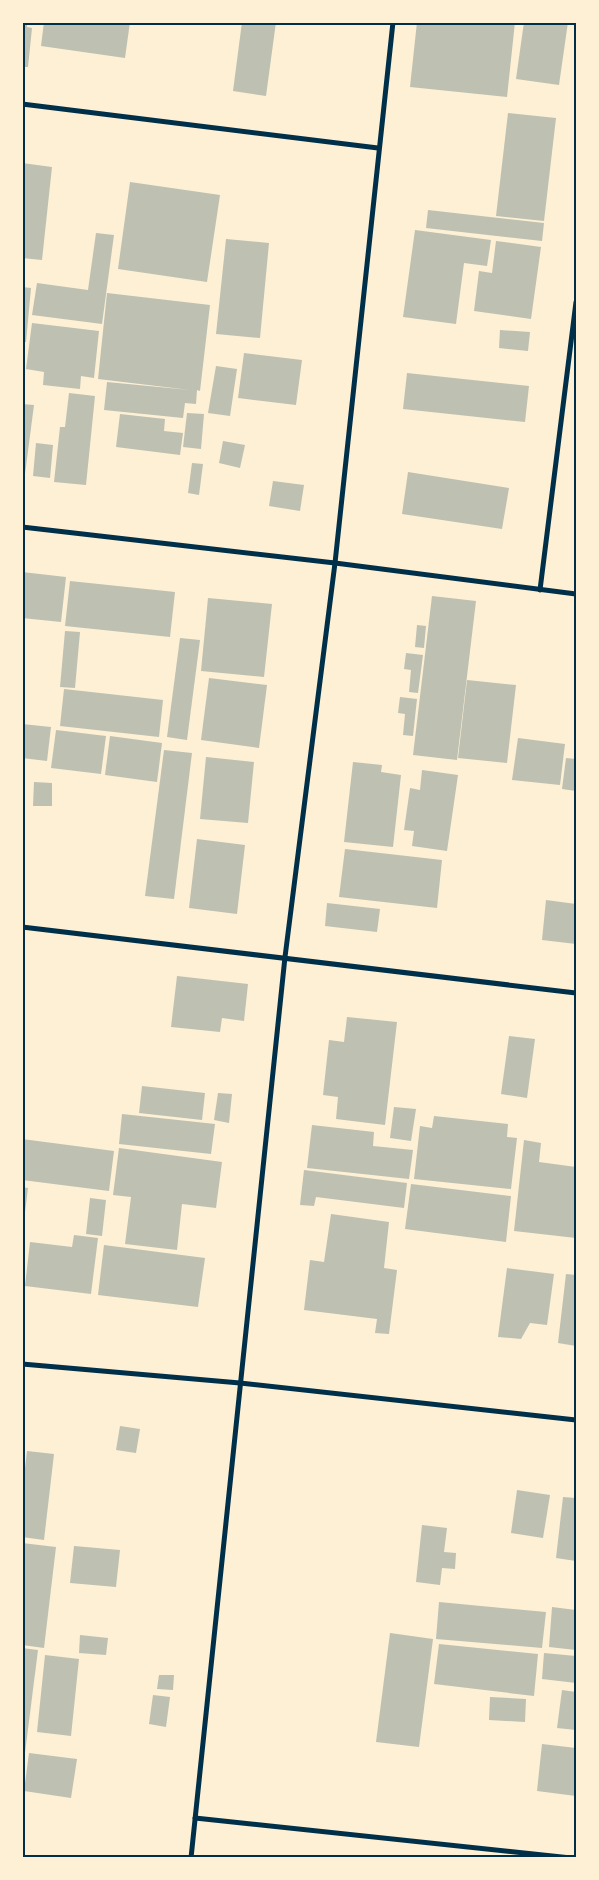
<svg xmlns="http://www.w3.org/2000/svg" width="599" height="1880" font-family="'Fira Sans',sans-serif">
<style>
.building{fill:#bec0b2}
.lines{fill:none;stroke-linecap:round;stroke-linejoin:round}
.minor{stroke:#003049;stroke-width:5}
.neatline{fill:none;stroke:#003049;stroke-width:2}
</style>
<rect width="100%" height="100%" fill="#fdf0d5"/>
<!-- building -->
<g class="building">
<path d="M22 22H27V27L32 28 28 67H22Z"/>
<path d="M44 22H130L125 58 41 46Z"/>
<path d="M242 22H276L266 96 233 91Z"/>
<path d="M417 22H515L507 97 410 87Z"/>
<path d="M524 22H568L559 85 516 79Z"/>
<path d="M508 113 556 118 544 221 496 216Z"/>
<path d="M22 163 52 167 42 260 22 258Z"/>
<path d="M130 182 220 195 207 282 118 269Z"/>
<path d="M428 210 544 223 542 241 426 228Z"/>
<path d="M415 230 491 240 487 266 464 263 456 324 403 317Z"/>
<path d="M96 233 114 235 102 324 32 315 37 283 88 290Z"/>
<path d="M226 239 269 243 260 338 216 334Z"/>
<path d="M496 241 541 247 531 319 474 311 479 271 492 273Z"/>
<path d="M22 287 31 288 26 342H22Z"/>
<path d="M107 293 210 305 200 391 197 390 196 404 185 403 183 418 104 410 107 382 190 390 98 379Z"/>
<path d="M32 323 99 331 94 378 81 376 80 389 43 385 44 372 26 369Z"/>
<path d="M500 330 530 332 528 351 499 348Z"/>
<path d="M244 353 302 360 296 405 238 398Z"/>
<path d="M216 366 237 369 230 416 208 413Z"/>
<path d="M407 373 529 386 525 422 403 409Z"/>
<path d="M69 393 95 396 86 485 54 482 60 427H65Z"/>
<path d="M22 404 34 405 25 474H22Z"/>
<path d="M187 413 204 414 201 449 183 447Z"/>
<path d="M120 414 165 419 164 431 183 433 180 455 116 447Z"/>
<path d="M223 441 245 445 240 468 219 463Z"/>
<path d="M36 443 53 445 50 478 33 476Z"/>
<path d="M192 463 203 464 199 495 188 493Z"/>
<path d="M408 472 509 488 502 529 402 514Z"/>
<path d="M273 481 304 485 300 511 269 506Z"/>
<path d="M22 572 66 577 61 622 22 618Z"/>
<path d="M70 581 175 592 170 637 65 626Z"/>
<path d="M432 596 476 601 457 760 413 755Z"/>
<path d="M208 598 272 604 264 677 201 671Z"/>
<path d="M417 625 426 626 424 648 415 647Z"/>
<path d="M65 631 80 632 75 688 60 687Z"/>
<path d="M180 638 200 640 187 740 167 737Z"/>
<path d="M406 653 423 655 418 693 409 692 411 670 404 669Z"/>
<path d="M209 678 267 685 259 748 201 740Z"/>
<path d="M467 680 516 685 507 763 458 758Z"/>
<path d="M64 689 163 700 159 737 60 726Z"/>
<path d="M400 697 417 699 413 736 403 735 405 714 398 713Z"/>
<path d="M22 724 51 727 47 761 22 758Z"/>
<path d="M56 730 106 736 101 774 51 768Z"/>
<path d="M110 736 162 743 157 782 105 775Z"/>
<path d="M518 738 565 744 560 785 512 780Z"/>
<path d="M164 750 192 753 174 899 145 896Z"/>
<path d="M206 757 254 762 248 823 200 819Z"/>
<path d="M566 758 576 759V791L562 789Z"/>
<path d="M353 762 382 765 381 772 401 775 393 847 344 842Z"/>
<path d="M422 770 458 775 447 851 412 846 414 831 404 830 410 788 420 790Z"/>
<path d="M34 782 52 783V806H33Z"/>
<path d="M197 839 245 845 237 914 189 908Z"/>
<path d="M345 849 442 860 437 908 339 897Z"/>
<path d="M546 900 576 904V944L542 940Z"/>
<path d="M327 903 380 909 377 932 325 926Z"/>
<path d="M177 976 248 984 244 1021 222 1018 220 1032 171 1027Z"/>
<path d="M347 1017 397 1022 385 1125 336 1119 338 1097 323 1095 329 1040 344 1042Z"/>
<path d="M509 1036 535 1039 527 1098 501 1094Z"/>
<path d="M142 1086 205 1093 202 1120 139 1113Z"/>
<path d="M218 1093 232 1094 229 1123 214 1120Z"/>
<path d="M394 1107 416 1109 411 1141 390 1138Z"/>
<path d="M122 1114 215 1124 211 1154 119 1144Z"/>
<path d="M434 1116 508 1124 507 1137 517 1138 511 1189 414 1179 420 1126 432 1128Z"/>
<path d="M312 1125 374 1132 373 1146 413 1150 409 1179 307 1168Z"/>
<path d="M22 1139 114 1151 109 1191 22 1180Z"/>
<path d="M524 1140 541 1143 539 1162 576 1167V1238L514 1231Z"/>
<path d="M119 1148 222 1162 216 1208 182 1204 177 1250 125 1244 131 1197 113 1195Z"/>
<path d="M304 1170 407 1183 404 1208 316 1197 314 1206 300 1205Z"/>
<path d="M411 1184 511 1196 506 1242 405 1229Z"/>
<path d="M22 1187 28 1188 24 1221H22Z"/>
<path d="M90 1198 106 1200 102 1236 86 1234Z"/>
<path d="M331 1214 389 1222 384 1268 397 1270 389 1334 375 1333 377 1319 304 1310 310 1260 324 1262Z"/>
<path d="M74 1235 98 1238 91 1294 25 1286 30 1242 72 1247Z"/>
<path d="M104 1245 205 1258 198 1307 98 1295Z"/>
<path d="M507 1268 554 1274 547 1325 530 1323 521 1339 498 1337Z"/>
<path d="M566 1274 576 1275V1346L558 1343Z"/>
<path d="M120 1426 140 1429 136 1453 116 1450Z"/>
<path d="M27 1451 54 1454 44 1540 22 1537V1493Z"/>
<path d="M517 1490 550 1495 543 1538 511 1533Z"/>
<path d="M563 1497 576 1498V1561L556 1558Z"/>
<path d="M422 1525 447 1528 444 1552 456 1553 455 1569 442 1568 440 1585 416 1582Z"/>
<path d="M22 1543 56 1547 44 1648 22 1645Z"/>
<path d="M74 1546 120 1550 116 1587 70 1583Z"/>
<path d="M439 1602 546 1612 542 1648 436 1639Z"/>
<path d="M552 1607 576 1610V1650L549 1647Z"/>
<path d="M390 1633 433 1639 419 1747 376 1742Z"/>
<path d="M80 1635 108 1638 106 1655 79 1653Z"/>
<path d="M439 1644 538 1654 534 1696 434 1684Z"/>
<path d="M22 1648 38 1650 25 1753H22Z"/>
<path d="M544 1653 576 1656V1683L542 1679Z"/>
<path d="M45 1655 79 1659 71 1736 37 1732Z"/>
<path d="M159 1675H174L173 1690 157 1689Z"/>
<path d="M562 1690 576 1692V1730L557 1728Z"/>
<path d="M153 1695 170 1697 166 1727 149 1724Z"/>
<path d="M490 1697 526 1699 525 1722 489 1720Z"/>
<path d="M542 1744 576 1748V1796L537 1791Z"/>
<path d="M29 1753 77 1759 71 1798 24 1791Z"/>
</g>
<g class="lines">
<!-- minor -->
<g class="minor">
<path d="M22 104 378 148"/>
<path d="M22 527 335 563 576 594"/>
<path d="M540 590 576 302"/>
<path d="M22 927 576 993"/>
<path d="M22 1364 240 1383 576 1420"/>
<path d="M195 1818 571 1858"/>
<path d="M191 1858 285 957 335 563 393 22"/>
</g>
</g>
<!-- border -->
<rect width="599" height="1880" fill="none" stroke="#fdf0d5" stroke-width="48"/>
<rect x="24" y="24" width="551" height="1832" class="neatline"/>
</svg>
